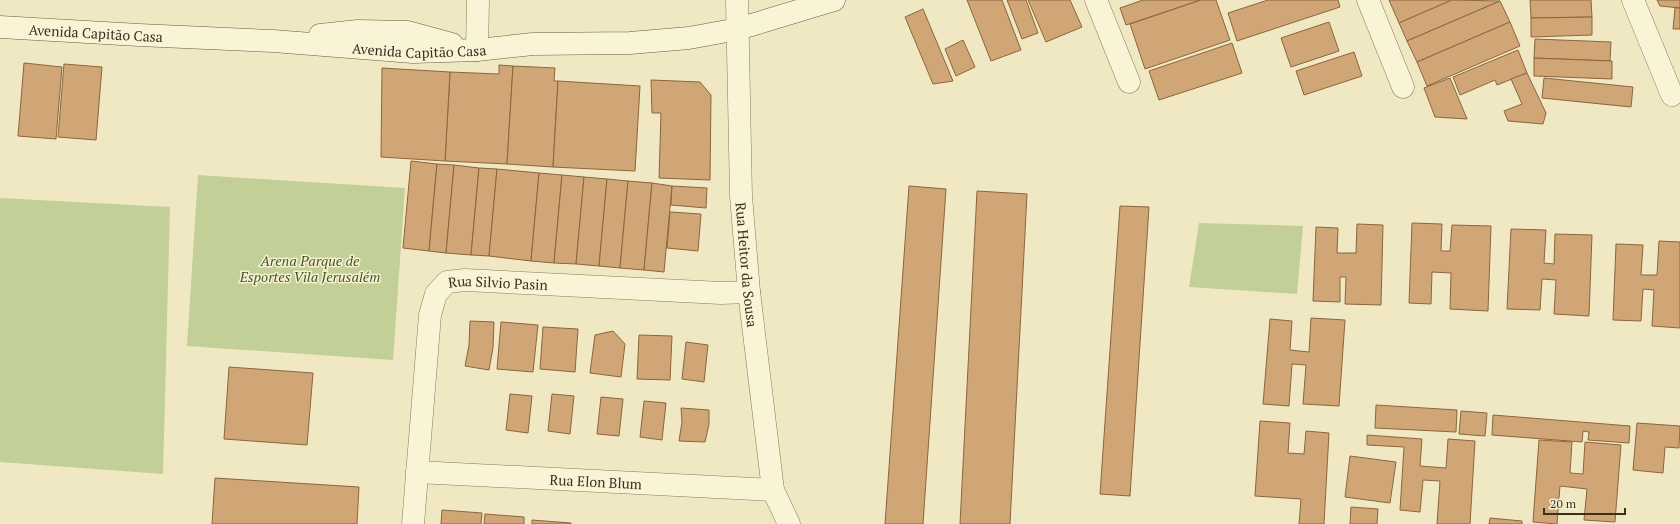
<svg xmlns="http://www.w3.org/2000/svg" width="1680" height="524" font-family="'PT Serif',serif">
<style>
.green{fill:#c2cf96}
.building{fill:#d0a677;stroke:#8c653d}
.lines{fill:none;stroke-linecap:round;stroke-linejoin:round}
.minor-casing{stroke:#8c7959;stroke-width:23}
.secondary-casing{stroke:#6d5a3c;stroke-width:23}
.minor{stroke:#faf4d7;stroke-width:22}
.secondary{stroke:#faf4d7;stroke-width:22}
.labels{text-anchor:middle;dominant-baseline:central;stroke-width:3;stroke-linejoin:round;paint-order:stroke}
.street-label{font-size:14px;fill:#3b2f1e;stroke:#f7f1d3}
.park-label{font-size:14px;font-style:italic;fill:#455823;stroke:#f7f1d3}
</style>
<rect width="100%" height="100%" fill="#f0e8c3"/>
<!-- green -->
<g class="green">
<path d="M198 175 405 188 393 360 187 346Z"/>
<path d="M0 198 170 207 163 474 0 462Z"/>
<path d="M1199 223 1303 226 1297 294 1189 287Z"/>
</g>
<!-- building -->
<g class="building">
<path d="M967 0H1002L1021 50 991 61Z"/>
<path d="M1007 0H1026L1038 33 1022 39Z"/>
<path d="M1028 0H1070L1082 27 1046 42Z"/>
<path d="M1143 0H1201L1126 25 1120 8Z"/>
<path d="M1201 0H1216L1230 40 1145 69 1130 24Z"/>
<path d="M1268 0H1338L1340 7 1237 41 1228 13Z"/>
<path d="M1389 0H1452L1399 23Z"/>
<path d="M1452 0 1500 1 1407 41 1399 23Z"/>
<path d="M1530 0H1591L1592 17 1531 18Z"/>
<path d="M1657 0H1680V8L1660 6Z"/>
<path d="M1500 1 1510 22 1417 62 1407 41Z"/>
<path d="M1675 8H1680V29H1673Z"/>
<path d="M923 9 953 81 933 84 905 17Z"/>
<path d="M1592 17V35L1531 37V18Z"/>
<path d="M1329 22 1339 51 1291 67 1281 38Z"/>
<path d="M1510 22 1520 46 1427 86 1417 62Z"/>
<path d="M1535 39 1611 42 1610 61 1534 58Z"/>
<path d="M963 40 975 67 956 76 945 49Z"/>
<path d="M1232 43 1242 73 1159 100 1149 71Z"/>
<path d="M1518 50 1527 73 1497 85 1495 80 1460 95 1453 77Z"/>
<path d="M1354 52 1362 76 1304 95 1296 71Z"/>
<path d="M1534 58 1612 61V79L1534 76Z"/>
<path d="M24 63 62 67 56 139 18 136Z"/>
<path d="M64 64 102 67 96 140 58 137Z"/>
<path d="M499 65 513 66 507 164 445 161 450 72 499 74Z"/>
<path d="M513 66 555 68 554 81H558L553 167 507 164Z"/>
<path d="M382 68 450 72 445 161 381 157Z"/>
<path d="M1527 73 1546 113 1543 124 1508 121 1504 111 1522 104 1511 79Z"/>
<path d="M1450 78 1467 119 1435 117 1424 88Z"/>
<path d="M1544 78 1633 87 1631 107 1542 98Z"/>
<path d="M651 80 700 82 711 95 710 180 659 178 661 113H652Z"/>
<path d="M558 81 640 86 635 171 553 167Z"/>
<path d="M411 161 437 164 429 251 403 248Z"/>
<path d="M437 164 454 165 446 253 429 251Z"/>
<path d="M454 165 479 168 471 255 446 253Z"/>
<path d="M479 168 497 169 489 256 471 255Z"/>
<path d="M497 169 539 173 531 261 489 256Z"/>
<path d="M539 173 562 175 554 263 531 261Z"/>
<path d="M562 175 584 177 576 264 554 263Z"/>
<path d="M584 177 607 179 599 266 576 264Z"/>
<path d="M607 179 628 181 620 268 599 266Z"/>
<path d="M628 181 652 183 644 270 620 268Z"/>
<path d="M652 183 672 186 664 272 644 270Z"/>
<path d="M672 186 707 188 706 208 671 205Z"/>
<path d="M909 186 946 189 923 524H885Z"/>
<path d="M977 191 1027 194 1010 524H960Z"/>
<path d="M1120 206 1149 207 1130 496 1100 494Z"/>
<path d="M670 212 701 214 698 251 667 248Z"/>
<path d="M1412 223 1442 224 1441 251H1450L1452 225 1491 226 1488 311 1450 309 1451 273 1432 272 1431 304 1409 303Z"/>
<path d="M1357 224 1383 225 1381 305 1345 304 1346 277H1340V302L1313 301 1316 227 1338 228 1337 253H1356Z"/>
<path d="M1511 229 1546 230 1544 263 1554 264 1555 234 1592 235 1589 316 1554 314 1556 280 1542 279 1540 310 1507 309Z"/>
<path d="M1659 241 1680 242V328L1652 326 1654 290 1643 289 1641 321 1613 320 1616 244 1643 245 1641 275H1657Z"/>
<path d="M1311 318 1345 320 1339 406 1303 404 1306 365 1292 364 1289 406 1263 404 1270 319 1292 321 1290 350 1309 352Z"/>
<path d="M470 321 494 322 493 348 489 370 465 366 469 345Z"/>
<path d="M501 322 538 325 533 372 497 369Z"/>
<path d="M543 327 578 329 575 372 540 369Z"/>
<path d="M613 331 625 344 621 377 590 373 595 335Z"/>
<path d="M639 335 672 336 670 380 637 379Z"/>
<path d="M686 342 708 345 704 382 682 379Z"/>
<path d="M229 367 313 373 307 445 224 439Z"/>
<path d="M510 394 532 396 528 433 506 430Z"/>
<path d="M552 394 574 396 570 434 548 431Z"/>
<path d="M601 397 623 399 619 436 597 434Z"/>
<path d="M644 401 666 403 662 440 640 437Z"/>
<path d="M1376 405 1457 410 1456 432 1375 428Z"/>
<path d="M681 408 709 410V424L705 442 679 441 682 422Z"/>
<path d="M1461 411 1487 413 1485 436 1459 434Z"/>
<path d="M1493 415 1630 426 1629 443 1588 440 1589 432 1583 431 1582 442 1492 435Z"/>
<path d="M1260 421 1290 423 1288 453 1304 454 1306 431 1329 433 1324 524H1299L1301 499 1255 496Z"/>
<path d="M1637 423 1680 426 1679 448 1665 447 1663 473 1633 470Z"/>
<path d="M1367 435 1422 439 1420 466 1446 468 1448 439 1475 441 1470 524H1437L1440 481 1423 480 1420 512 1400 510 1404 447 1367 445Z"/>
<path d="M1539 440 1572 442 1570 473 1583 474 1585 442 1621 445 1615 522 1584 520 1587 489 1560 486 1557 524 1533 522Z"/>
<path d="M1350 456 1396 462 1390 503 1345 497Z"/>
<path d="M215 478 359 487 357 524H212Z"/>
<path d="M1351 507 1378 509 1377 524H1350Z"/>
<path d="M442 510 482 513 481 524H441Z"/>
<path d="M485 514 524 517V524H484Z"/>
<path d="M1490 518 1522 521V524H1489Z"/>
<path d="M532 520 571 523V524H532Z"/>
</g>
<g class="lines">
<!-- minor casing -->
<g class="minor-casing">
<g id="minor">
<path id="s1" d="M737 0 741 196 749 292 773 490 789 524"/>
<path d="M1096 0 1129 82"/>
<path d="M1368 0 1403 87"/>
<path d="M1633 0 1672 95"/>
<path d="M477 50 478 0"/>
<path id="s2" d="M417 472 773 490"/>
<path id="s3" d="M413 524 430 315 436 294 447 282 465 280 721 293 749 292"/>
</g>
</g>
<!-- secondary casing -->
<g class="secondary-casing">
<g id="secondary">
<path id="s4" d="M0 27 139 35 273 41 413 52 477 50 533 44 630 43 689 38 738 29 834 0"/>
<path d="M320 35 358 31 408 32 452 44"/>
</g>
</g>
<!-- minor -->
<use href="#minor" class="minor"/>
<!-- secondary -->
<use href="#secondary" class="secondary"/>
</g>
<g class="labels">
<!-- street labels -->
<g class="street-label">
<text stroke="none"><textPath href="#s4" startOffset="96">Avenida Capitão Casa</textPath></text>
<text stroke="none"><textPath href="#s4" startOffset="420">Avenida Capitão Casa</textPath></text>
<text stroke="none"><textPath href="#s1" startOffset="265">Rua Heitor da Sousa</textPath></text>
<text stroke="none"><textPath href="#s3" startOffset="299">Rua Silvio Pasin</textPath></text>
<text stroke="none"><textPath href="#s2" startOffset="179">Rua Elon Blum</textPath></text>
</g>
<!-- park labels -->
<g class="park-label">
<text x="310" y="260">Arena Parque de<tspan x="310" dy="16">Esportes Vila Jerusalém</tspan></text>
</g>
</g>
<!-- scale -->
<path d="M1544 508v6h81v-6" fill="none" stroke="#3b2f1e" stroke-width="2"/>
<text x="1550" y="508" font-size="12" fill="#3b2f1e" stroke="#f7f1d3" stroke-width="3" paint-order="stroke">20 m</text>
</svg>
